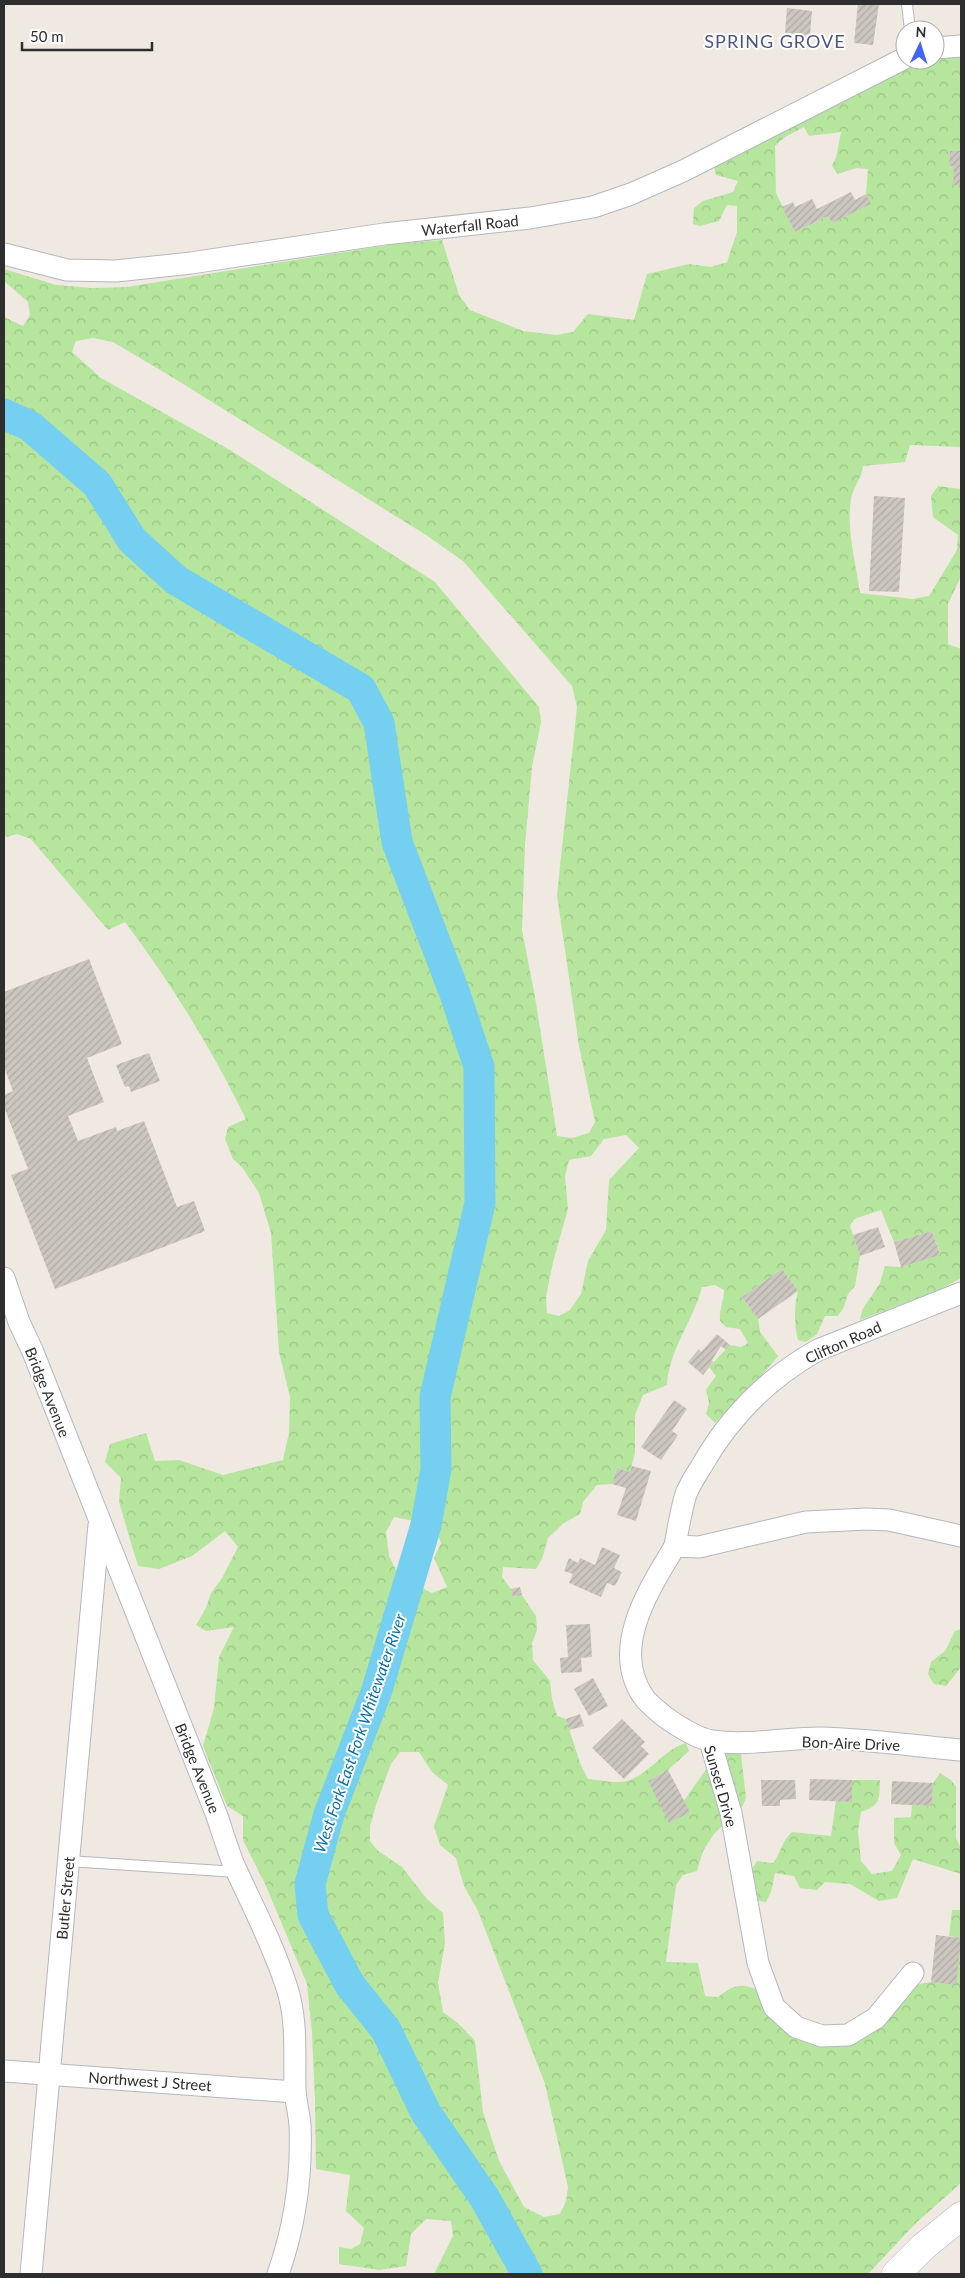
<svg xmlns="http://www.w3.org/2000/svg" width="965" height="2278" font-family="Lato,sans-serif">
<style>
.forest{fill:url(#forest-crowns);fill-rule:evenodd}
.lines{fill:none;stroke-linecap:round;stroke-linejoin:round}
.river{stroke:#75cff0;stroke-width:31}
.building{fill:url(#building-hatch)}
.lane-casing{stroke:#b4b7c1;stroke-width:12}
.street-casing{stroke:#b4b7c1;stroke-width:23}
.secondary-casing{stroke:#b4b7c1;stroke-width:29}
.lane{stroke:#fff;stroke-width:10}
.street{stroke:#fff;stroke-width:21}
.secondary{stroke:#fff;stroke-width:28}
.labels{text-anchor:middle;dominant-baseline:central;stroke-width:4;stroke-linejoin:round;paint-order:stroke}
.street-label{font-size:15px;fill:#2e2e2e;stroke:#fff}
.water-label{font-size:16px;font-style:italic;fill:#0d6fa3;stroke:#fff}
.quarter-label{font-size:18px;letter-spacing:1px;fill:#4d5680;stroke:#fff}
</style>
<defs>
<pattern id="forest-crowns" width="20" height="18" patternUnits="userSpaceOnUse" patternTransform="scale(1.25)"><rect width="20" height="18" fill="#b6e59e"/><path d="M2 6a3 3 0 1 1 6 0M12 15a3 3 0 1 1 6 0" fill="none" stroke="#9dc588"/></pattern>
<pattern id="building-hatch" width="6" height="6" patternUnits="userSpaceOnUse" patternTransform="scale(1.25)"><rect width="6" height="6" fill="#cbc7bf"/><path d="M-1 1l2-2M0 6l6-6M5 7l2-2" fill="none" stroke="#afaba4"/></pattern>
</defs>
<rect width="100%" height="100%" fill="#efe9e1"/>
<!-- forest -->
<g class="forest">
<path d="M961 54V151H950L949 166H954V185H961V447L910 445 905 462 863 466C862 478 853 487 851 499 846 529 856 564 860 593L913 599 929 596 957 550 958 535 933 517 931 496 938 486 961 489V576L948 604V644L961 649V1278L939 1290 860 1320 862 1310 880 1283 885 1266 901 1267 940 1254 932 1231 894 1242 881 1210 854 1219 850 1226 860 1256 855 1286 848 1294 844 1307 838 1316H825L817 1334 806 1342 798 1340C794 1325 794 1306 798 1291L782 1269 742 1297 758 1319 760 1332 778 1356 763 1374 715 1423 706 1414 709 1403 706 1390 716 1376 709 1367 730 1345 741 1347 748 1343 740 1329 726 1327 720 1321C719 1309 724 1302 724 1290L715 1285 702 1287C693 1321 669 1350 667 1385L643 1395 635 1415V1453L630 1472 617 1468 612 1484 597 1485 583 1502 580 1514 564 1523 548 1538 542 1559 536 1569 503 1567 502 1577 511 1589 513 1597 522 1595 536 1616 537 1630 532 1643 533 1660 550 1681 552 1699 557 1716 566 1719 580 1763 588 1779C599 1780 616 1784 627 1781 650 1774 664 1749 686 1743L689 1751 668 1770 648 1781 669 1822 707 1768 724 1751 741 1754 746 1798 742 1807 714 1834 703 1851 697 1871 683 1875 676 1885 666 1962 698 1963 705 1996 718 1997C735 1984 739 1983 759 1990 772 2031 788 2030 826 2042L914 1985 931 1982 961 1938 949 1936 952 1910H961V2183L916 2223 868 2274H434L453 2236 451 2221 426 2219 411 2234 406 2266 379 2270 339 2264V2247L351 2249 360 2244 364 2228 346 2211 350 2175 316 2169 315 2100 312 2033 307 1984 266 1886 243 1840V1816L227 1806 203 1746 214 1708 219 1657 234 1627 206 1631 196 1625 206 1608 211 1593 222 1578 238 1547 225 1531 192 1556 159 1569 138 1566 119 1502 121 1478 105 1462 110 1444 146 1433 155 1461 179 1460 223 1475 283 1460 289 1433 290 1397 279 1352 271 1233 259 1193 242 1167 233 1159 225 1139 228 1127 246 1119C212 1050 172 984 125 922L108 930 31 839 17 834 7 837 4 834V317L23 326 30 315 28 302 4 281V269L56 285 92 288 127 287 394 244 442 240 459 295 470 310 523 331 556 335 573 332 588 314 634 320 647 274 689 264 711 267 727 262 737 232V206L727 205 719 221 700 226 693 224 694 208 703 201 733 192 738 181 716 175 714 167 919 60H935V56ZM804 127 809 136 841 132 836 158 832 165 837 174 857 168 868 169 866 194 870 204 832 223 828 216 795 232 776 193 775 146 785 137ZM93 338 113 342 167 374 426 535 463 561 572 686 577 707 557 895 579 1046 595 1122 589 1133 572 1138 557 1136 535 997 522 930 525 845 532 767 541 722 539 707 435 582 230 450 101 378 72 352 76 341ZM626 1135 639 1148 609 1180 606 1230 588 1261 581 1294 570 1310 559 1316 547 1313 546 1297 553 1262 568 1209 565 1177 569 1160 591 1156 604 1139ZM394 1517 434 1525 441 1543 434 1558 447 1587 432 1593 399 1576 389 1556 386 1532ZM400 1752H419L432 1772 448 1785 434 1826 440 1845 456 1858 464 1886 478 1911 545 2084 568 2187 566 2201 560 2214 544 2217 524 2207 499 2161 483 2112 475 2041 459 2024 443 2012 438 1983 445 1943 443 1913 427 1899 402 1867 377 1850 370 1841V1826L377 1802 391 1764Z"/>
<path d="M961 1629V1667L946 1686 934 1684 928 1674 931 1662 945 1651 955 1631Z"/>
<path d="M940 1773 951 1780 956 1787V1838L961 1848V1874L913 1859 897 1898 879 1901 850 1884 825 1882 817 1890 800 1888 794 1876 775 1873 771 1892 766 1902 755 1900 749 1874 757 1861 773 1863C781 1852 782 1841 792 1832L831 1836 836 1801H852V1780H880C879 1800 881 1805 861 1812L858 1831 861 1861 872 1874 892 1871 901 1855 894 1843V1818L911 1817 912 1805 932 1806 933 1783Z"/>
</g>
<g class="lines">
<!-- river -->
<path class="river" d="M4 414 30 426 97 484 132 540 176 580 361 689 379 723 397 842 455 994 479 1067 480 1203 435 1397 436 1469 426 1525 377 1690 329 1814 310 1884 313 1915 350 1985 386 2030 426 2113 484 2197 527 2274"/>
</g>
<!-- building -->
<g class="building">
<path d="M858 4H879L873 45 854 43Z"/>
<path d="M787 8 812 11 810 35 806 34V40L797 39V34L785 33Z"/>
<path d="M950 151H961V185H953L954 166H949Z"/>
<path d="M851 192 855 200 866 194 871 204 832 223 828 216 795 232 782 207 793 202 795 207 812 199 817 209Z"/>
<path d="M874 496 905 498 899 592 869 591Z"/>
<path d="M89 959 122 1044 87 1058 104 1102 68 1116 78 1141 116 1127 117 1131 144 1121 177 1207 194 1201 205 1231 55 1289 11 1175 28 1169 4 1107V1095L13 1091 4 1067V992Z"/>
<path d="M149 1053 160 1081 131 1092 129 1086 125 1087 116 1065Z"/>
<path d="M878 1227 885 1247 860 1256 853 1235Z"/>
<path d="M932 1231 940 1255 901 1267 894 1242Z"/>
<path d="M782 1269 798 1291 758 1319 742 1297Z"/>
<path d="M717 1334 730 1345 726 1350 721 1346 712 1360 713 1362 703 1375 688 1362 699 1349 701 1352Z"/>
<path d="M674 1400 687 1409 672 1431 678 1435 661 1460 641 1447Z"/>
<path d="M632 1466 651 1471 636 1521 617 1515 626 1488 612 1484 617 1468 630 1472Z"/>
<path d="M602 1547 620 1555 614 1568 622 1572 615 1586 607 1583 601 1597 569 1583 573 1574 564 1571 569 1558 578 1563 580 1558 595 1565Z"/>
<path d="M520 1587 522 1595 513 1597 511 1589Z"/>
<path d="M590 1624 592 1657 581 1658 582 1672 561 1673 560 1658 568 1657 566 1625Z"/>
<path d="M593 1678 608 1706 589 1716 574 1689Z"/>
<path d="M580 1714 584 1726 569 1730 566 1719Z"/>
<path d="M622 1719 645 1742 641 1746 649 1754 624 1779 592 1748Z"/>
<path d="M668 1770 690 1812 669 1823 648 1781Z"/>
<path d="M810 1779 852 1780V1802L809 1800Z"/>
<path d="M761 1780H795L796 1799 780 1800V1806H762Z"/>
<path d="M892 1781 933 1783 932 1806 891 1804Z"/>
<path d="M936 1935 961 1938 956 1985 931 1982Z"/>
</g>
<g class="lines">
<!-- lane casing -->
<g class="lane-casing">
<g id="lane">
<path d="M907 4 910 30"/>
<path d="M68 1861 237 1872"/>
</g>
</g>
<!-- street casing -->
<g class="street-casing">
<g id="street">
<path d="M935 48 961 46"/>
<path d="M4 254 67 270 116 271 191 263 384 234 530 218 593 207 631 194 683 171 905 58"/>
<path d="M4 1278 19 1322 33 1352 217 1816C222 1831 227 1847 233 1863 251 1903 272 1942 286 1985 298 2019 294 2056 295 2091 296 2102 299 2113 300 2125 302 2176 295 2226 278 2274"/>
<path d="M961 1536 889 1520 866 1519 806 1522 699 1547 675 1546C650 1588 610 1647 643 1696 648 1704 658 1711 665 1717 676 1725 698 1739 712 1741 748 1746 785 1738 821 1738 868 1739 915 1746 961 1750"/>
<path d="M675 1546C678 1529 681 1510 686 1494 690 1484 696 1475 701 1467 729 1417 768 1378 818 1350L961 1293"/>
<path d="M710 1741 731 1813 758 1963 774 2007 796 2027 822 2036 848 2035 876 2018 913 1973"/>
<path d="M4 2071 295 2092"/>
<path d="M31 2274 99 1525"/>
</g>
</g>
<!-- secondary casing -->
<g class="secondary-casing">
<path id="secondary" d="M896 2274 923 2247 961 2216"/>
</g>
<!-- lane -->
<use href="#lane" class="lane"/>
<!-- street -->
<use href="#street" class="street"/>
<!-- secondary -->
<use href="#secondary" class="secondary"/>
</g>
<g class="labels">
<!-- street labels -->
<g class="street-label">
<text transform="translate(470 225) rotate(-6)">Waterfall Road</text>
<text transform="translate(843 1342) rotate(-24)">Clifton Road</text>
<text transform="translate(48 1392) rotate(68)">Bridge Avenue</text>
<text transform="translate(851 1743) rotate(2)">Bon-Aire Drive</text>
<text transform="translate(198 1768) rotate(68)">Bridge Avenue</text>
<text transform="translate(721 1786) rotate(74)">Sunset Drive</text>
<text transform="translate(65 1898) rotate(-85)">Butler Street</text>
<text transform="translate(150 2081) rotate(4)">Northwest J Street</text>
</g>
<!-- water labels -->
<g class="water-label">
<text transform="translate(359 1733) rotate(-71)">West Fork East Fork Whitewater River</text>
</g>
<!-- quarter labels -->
<g class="quarter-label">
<text x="775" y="41">SPRING GROVE</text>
</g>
</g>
<!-- border -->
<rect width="965" height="2278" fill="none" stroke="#2e2e2e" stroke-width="10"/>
<!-- north arrow -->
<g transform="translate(920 45) rotate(4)"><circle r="24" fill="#ffffff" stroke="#ababab"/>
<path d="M0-4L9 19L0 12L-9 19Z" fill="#4264fb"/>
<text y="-8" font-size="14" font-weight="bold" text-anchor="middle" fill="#2e2e2e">N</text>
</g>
<!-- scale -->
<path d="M22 42v8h130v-8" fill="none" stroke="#2e2e2e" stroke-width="2.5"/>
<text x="30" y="42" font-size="15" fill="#2e2e2e" stroke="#ffffff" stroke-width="4" paint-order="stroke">50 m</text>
</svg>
